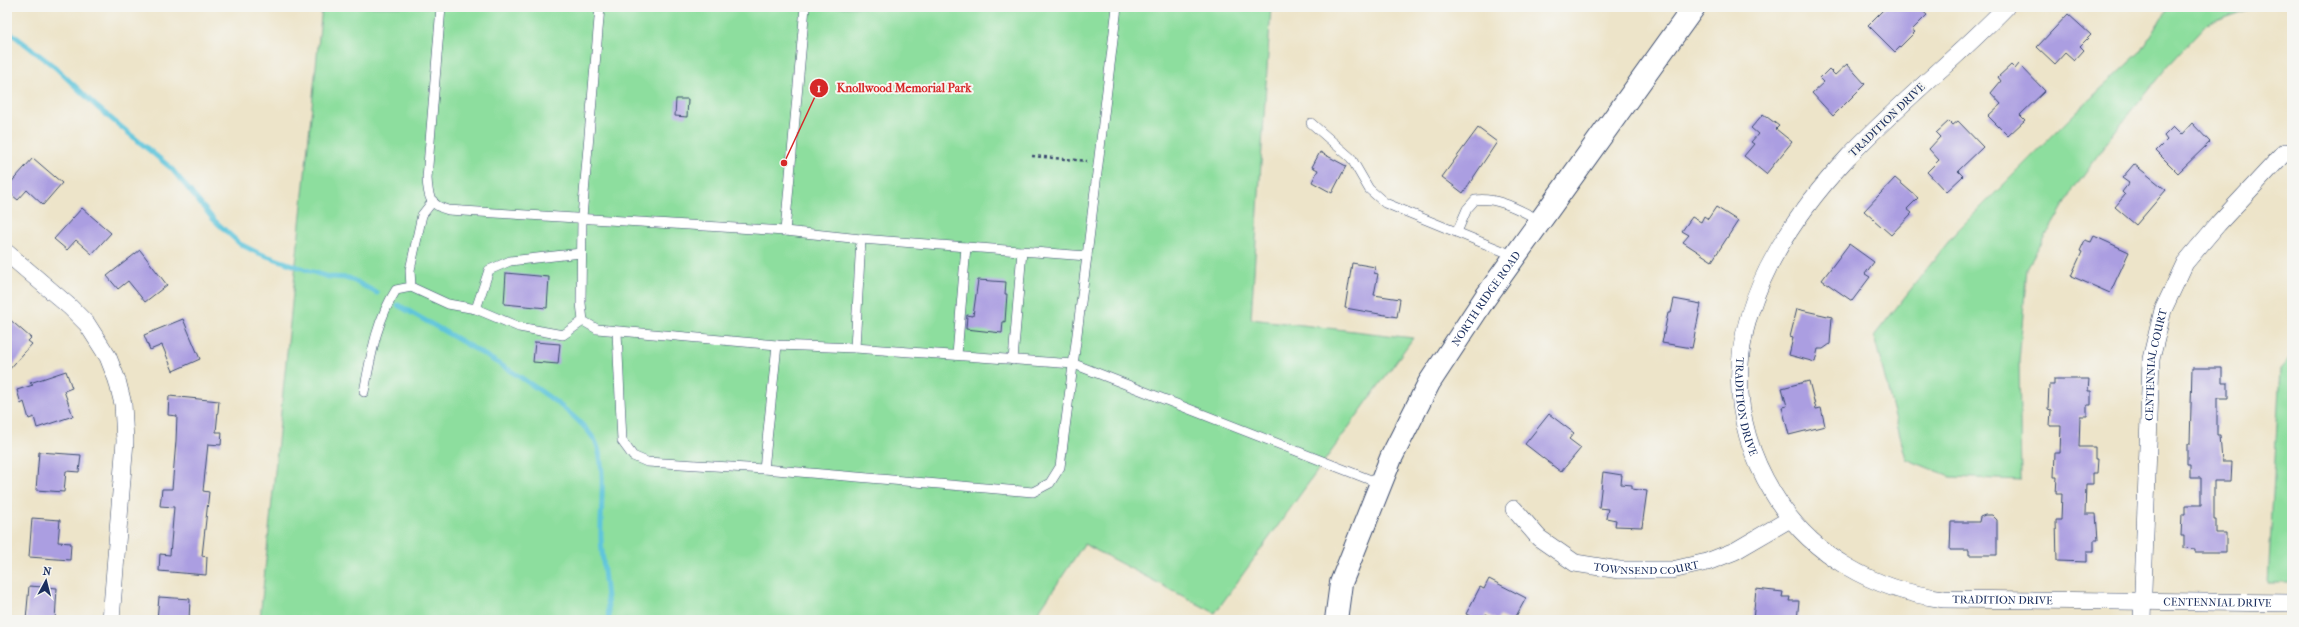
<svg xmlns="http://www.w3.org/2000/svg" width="2299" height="627" font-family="'IM FELL French Canon',serif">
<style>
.green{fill:#8dde9e;stroke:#54867e}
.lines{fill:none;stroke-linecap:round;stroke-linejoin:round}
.stream{stroke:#5ec5db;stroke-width:5}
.building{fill:#ab9ee1}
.service-casing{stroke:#3a4a6e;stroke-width:10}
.minor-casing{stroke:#3a4a6e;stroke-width:18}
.tertiary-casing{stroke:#3a4a6e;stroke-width:24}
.path{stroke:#3a4a6e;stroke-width:2.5;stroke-dasharray:3 3;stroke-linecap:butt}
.service{stroke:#fff;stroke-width:9}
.minor{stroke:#fff;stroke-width:17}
.tertiary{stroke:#fff;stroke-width:22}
.labels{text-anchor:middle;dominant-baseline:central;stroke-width:4;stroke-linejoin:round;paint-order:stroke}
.street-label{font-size:11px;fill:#1b2f5e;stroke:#f6f6f2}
.leader{fill:none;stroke:#d62828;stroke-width:1.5}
.callout-dot{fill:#d62828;stroke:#f6f6f2;stroke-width:1.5}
.mark-label{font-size:12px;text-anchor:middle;font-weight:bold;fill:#fff}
.callout-label{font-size:12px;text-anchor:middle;font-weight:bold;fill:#d62828;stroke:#f6f6f2;stroke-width:4;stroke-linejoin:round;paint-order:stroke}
</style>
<rect width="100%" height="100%" fill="#f6f6f2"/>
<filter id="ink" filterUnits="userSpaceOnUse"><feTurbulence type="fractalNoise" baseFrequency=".025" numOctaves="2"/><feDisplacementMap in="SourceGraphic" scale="8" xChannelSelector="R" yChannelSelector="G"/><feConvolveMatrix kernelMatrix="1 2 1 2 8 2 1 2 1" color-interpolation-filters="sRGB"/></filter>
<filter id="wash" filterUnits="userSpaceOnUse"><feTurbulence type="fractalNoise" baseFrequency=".012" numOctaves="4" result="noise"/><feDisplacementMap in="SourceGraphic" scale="16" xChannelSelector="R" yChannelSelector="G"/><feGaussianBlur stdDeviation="0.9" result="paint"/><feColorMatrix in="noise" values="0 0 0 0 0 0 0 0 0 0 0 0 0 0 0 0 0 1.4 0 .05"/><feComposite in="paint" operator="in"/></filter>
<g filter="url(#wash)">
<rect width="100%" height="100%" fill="#ede4c9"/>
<!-- green -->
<g class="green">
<path d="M322 7H1271L1251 319 1413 338 1215 613 1084 544 1033 620 260 619Z"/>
<path d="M2168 7H2255L2207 24 2167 67 2121 123 2074 188 2027 268 2019 361 2021 480 1951 477 1906 459 1874 336 1956 232 2073 115 2141 51Z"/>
<path d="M2292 356V583H2268L2280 369Z"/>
</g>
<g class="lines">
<!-- stream -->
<g class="stream">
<path d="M7 30 56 68 97 107 171 168 213 219 240 244 258 253 316 273 329 277 349 278 377 293"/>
<path d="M398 305C439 329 587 407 598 448 606 476 600 509 601 539 603 566 607 593 609 620"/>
</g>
</g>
<g id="blocks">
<!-- building -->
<g class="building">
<path d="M1886 7H1918L1927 15 1912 30 1915 32 1895 52 1868 25Z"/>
<path d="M2068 14 2091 35 2080 46 2084 50 2074 61 2065 53 2055 64 2037 47Z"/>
<path d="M1847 64 1865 84 1833 116 1812 93 1824 82 1820 78 1829 69 1835 75Z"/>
<path d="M2019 64 2045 91 2020 115 2025 120 2008 136 1988 116 2001 104 1991 93 2001 81 1998 77 2011 65 2015 69Z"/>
<path d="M676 99H688L687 117 675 116Z"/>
<path d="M1763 114 1779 126 1776 129 1792 142 1766 174 1744 156 1754 144 1751 142 1758 134 1751 128Z"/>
<path d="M1949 121 1953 125 1958 121 1983 147 1958 171 1963 176 1946 192 1927 172 1939 160 1929 149 1940 137 1936 133Z"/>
<path d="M2192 123 2210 142 2178 173 2156 151 2167 140 2164 136 2173 127 2181 135Z"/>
<path d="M1478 128 1497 142 1463 193 1442 177Z"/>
<path d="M1320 152 1346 166 1332 193 1312 182 1318 170 1312 167Z"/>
<path d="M33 158 62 183 43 205 27 190 18 200 7 191V187Z"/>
<path d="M2134 164 2166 190 2136 225 2115 207 2125 195 2122 192 2129 183 2122 178Z"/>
<path d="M1895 178 1918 198 1907 209 1912 213 1891 235 1864 211Z"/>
<path d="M1716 207 1738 221 1712 261 1683 242 1689 235 1682 231 1692 217 1701 222 1704 216 1708 219Z"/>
<path d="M82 208 111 233 92 254 76 240 67 250 54 239Z"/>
<path d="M2094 236 2129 252 2110 293 2071 276 2082 252 2080 251 2085 240 2091 242Z"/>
<path d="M1849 244 1874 262 1865 274 1870 277 1852 301 1822 280Z"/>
<path d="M140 250 167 285 145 302 128 281 118 289 107 276Z"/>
<path d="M1352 263 1375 267 1374 273 1378 274 1374 295 1400 299 1397 317 1345 308Z"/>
<path d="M506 273 549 277 547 308 504 304Z"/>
<path d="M978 280 1006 282 1005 294H1007L1005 322 1003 321 1002 333 966 329 967 315 973 316Z"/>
<path d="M1674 299 1701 304 1692 348 1662 343 1668 313H1671Z"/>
<path d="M1797 309 1832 317 1830 344 1823 349H1818L1815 362 1789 355 1793 338 1790 337Z"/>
<path d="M7 317 31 338 28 341 32 344 7 372Z"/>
<path d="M183 319 200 359 173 371 162 345 150 350 144 335Z"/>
<path d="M535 342 560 344 558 364 533 362Z"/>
<path d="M2192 368H2222V383H2228V398H2217V435H2220L2222 462H2232L2231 481H2214V520H2216V533H2226V552H2195V549L2184 548V536H2181L2182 514H2185V505H2201V478H2190V465H2187V444H2190Z"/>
<path d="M66 371 72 388 64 391 73 416 37 428 34 417 29 419 24 402 21 404 17 390 33 385 30 383Z"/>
<path d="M2054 379H2089L2088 391H2091V405H2087V416H2080L2079 447H2095V459H2098L2097 473H2093V484H2086L2085 514H2096L2098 540H2094V551H2087V562L2057 561 2056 520H2061L2062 494H2056L2057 477H2054L2055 453H2060L2061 426H2050L2051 410 2048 409 2049 385H2054Z"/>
<path d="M1809 381 1816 409 1821 408 1825 426 1789 435 1782 407 1787 406 1782 388Z"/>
<path d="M169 396 219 401 216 432H222L221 445 208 444 203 491 209 492 202 556 207 557 206 575 159 571 160 554 170 555 174 507 160 506 162 489H172L176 441 177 416 168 415Z"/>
<path d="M1549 414 1574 433 1569 439 1581 448 1561 472 1525 444Z"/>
<path d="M39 452 81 455 79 472 66 471 64 492 36 490Z"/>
<path d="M1603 472 1622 475 1621 484 1632 485V489L1647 491 1642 527 1615 526 1616 520 1606 518 1608 509 1599 508Z"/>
<path d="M1985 515H1992L1997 520V555H1969V550H1950L1951 522H1979L1980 517Z"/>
<path d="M32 518 60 520 58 542 71 543 70 560 29 557Z"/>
<path d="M1489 579 1526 598 1514 620H1508L1499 616 1497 620 1486 614 1484 620H1478L1466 614 1480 587 1484 589Z"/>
<path d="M29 586 57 588 55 620H26Z"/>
<path d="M1756 589 1783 592 1782 597H1790L1789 601H1799L1797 620H1753Z"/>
<path d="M159 597 190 599 189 620H157Z"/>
</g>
</g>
</g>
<g filter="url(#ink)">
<use href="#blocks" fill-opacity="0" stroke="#3a4a6e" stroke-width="1"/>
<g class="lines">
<!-- service casing -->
<g class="service-casing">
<g id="service">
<path d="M441 7 427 178C428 196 429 205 448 210L785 231 861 239 1087 256 1060 467 1050 483 1033 492 764 469 647 462 633 456 622 441 617 332"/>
<path d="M600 7 582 217 581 303 583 321 597 329 777 345 855 348 1074 364 1381 484"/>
<path d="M1311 123 1351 158 1369 189 1385 203 1515 256"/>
<path d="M785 231 805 7"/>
<path d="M1457 232 1467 209 1475 200C1499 197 1519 210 1540 220"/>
<path d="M1087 256 1117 7"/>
<path d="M411 287 448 304 476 309 519 327 563 335 583 321"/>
<path d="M476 309 489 270 510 261 581 253"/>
<path d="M855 348 861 239"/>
<path d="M957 355 966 247"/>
<path d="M1013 360 1022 251"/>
<path d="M364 392C371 356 376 321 396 290L411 287 410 270 422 215 433 201"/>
<path d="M764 469 777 345"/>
</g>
</g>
<!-- minor casing -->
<g class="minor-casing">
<g id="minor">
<path id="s1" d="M2006 7C1956 59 1898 104 1848 157 1760 252 1698 369 1773 493 1809 555 1874 590 1944 599L2292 603"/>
<path d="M7 253 70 307 87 324 108 357 117 380 123 404 125 441 111 620"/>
<path id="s2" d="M1514 509 1539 538 1575 563 1619 570H1672L1707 562 1735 551 1790 519"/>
<path id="s3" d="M2142 620 2151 359 2163 310 2185 263 2218 224 2285 152"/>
</g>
</g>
<!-- tertiary casing -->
<g class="tertiary-casing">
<g id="tertiary">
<path id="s4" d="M1336 620 1341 583 1391 458 1429 383 1485 298 1694 7"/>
</g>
</g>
<!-- path -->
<path class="path" d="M1032 156 1087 161"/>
<!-- service -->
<use href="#service" class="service"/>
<!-- minor -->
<use href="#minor" class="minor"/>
<!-- tertiary -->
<use href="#tertiary" class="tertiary"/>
</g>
</g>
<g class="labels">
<!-- street labels -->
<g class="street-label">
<text transform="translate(1887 120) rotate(-44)">TRADITION DRIVE</text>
<text stroke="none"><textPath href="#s4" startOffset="358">NORTH RIDGE ROAD</textPath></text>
<text stroke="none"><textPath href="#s3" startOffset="256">CENTENNIAL COURT</textPath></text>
<text stroke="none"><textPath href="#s1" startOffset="499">TRADITION DRIVE</textPath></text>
<text stroke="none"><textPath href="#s2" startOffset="154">TOWNSEND COURT</textPath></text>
<text stroke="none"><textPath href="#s1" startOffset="858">TRADITION DRIVE</textPath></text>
<text stroke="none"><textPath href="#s1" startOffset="1073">CENTENNIAL DRIVE</textPath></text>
</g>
</g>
<!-- callouts -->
<path class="leader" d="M784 163L819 88"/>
<g class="callout-dot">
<circle cx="784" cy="163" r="4"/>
<circle cx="819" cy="88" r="10"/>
</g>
<g class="mark-label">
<text x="819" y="92">1</text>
</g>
<g class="callout-label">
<text x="904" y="92">Knollwood Memorial Park</text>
</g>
<!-- margin -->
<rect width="2299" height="627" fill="none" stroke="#f6f6f2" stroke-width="24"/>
<!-- north arrow -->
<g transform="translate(46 581) rotate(7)" stroke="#f6f6f2" stroke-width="3" paint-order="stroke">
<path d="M0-3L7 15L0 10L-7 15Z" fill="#1b2f5e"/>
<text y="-6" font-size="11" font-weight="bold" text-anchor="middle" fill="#1b2f5e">N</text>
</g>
</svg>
